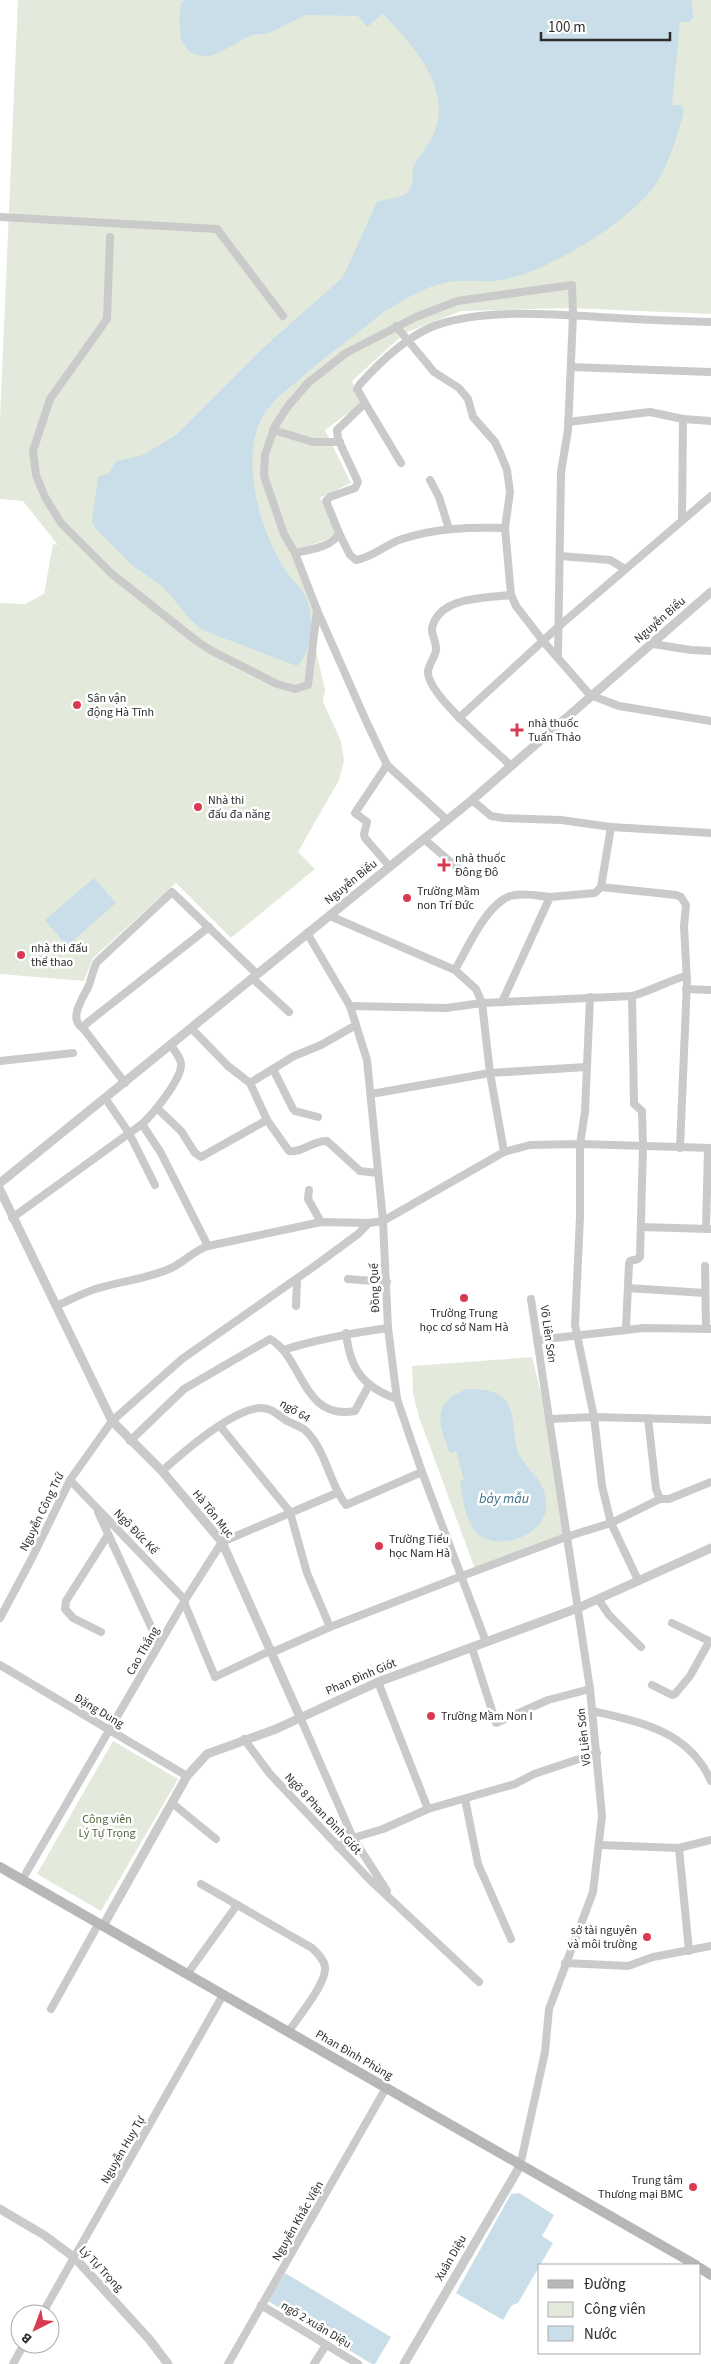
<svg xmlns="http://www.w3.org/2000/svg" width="711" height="2364" font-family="'Source Sans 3',sans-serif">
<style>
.green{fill:#e4eadb}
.water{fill:#c9dee8}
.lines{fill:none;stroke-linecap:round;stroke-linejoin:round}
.minor{stroke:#cacaca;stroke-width:8}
.tertiary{stroke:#cacaca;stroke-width:9}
.secondary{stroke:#b7b7b7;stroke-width:10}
.poi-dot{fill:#d83b51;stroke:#fff;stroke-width:2}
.labels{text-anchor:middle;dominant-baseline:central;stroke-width:5;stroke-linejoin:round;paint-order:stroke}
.street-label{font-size:12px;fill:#2d2d2d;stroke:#fff}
.poi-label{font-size:12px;fill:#2d2d2d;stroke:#fff;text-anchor:start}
.park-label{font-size:12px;fill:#53653e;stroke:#fff}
.water-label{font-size:14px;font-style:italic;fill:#417289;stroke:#fff}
</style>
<rect width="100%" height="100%" fill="#fff"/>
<!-- green -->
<g class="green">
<path d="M18 0H711V314L570 308 461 311 405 333 352 381 362 403 325 430 351 483 320 498 340 534 291 553 315 605 314 642 325 690 323 702 341 741 344 761 339 780 298 852 315 869 231 938 176 883 93 958 84 981 0 974V603L25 604 44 594 53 544 58 545 23 501 0 499V420Z"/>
<path d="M532 1357 551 1434 565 1538 475 1569 419 1417 413 1394 412 1366Z"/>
<path d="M113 1741 178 1779 101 1911 37 1874Z"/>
</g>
<!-- water -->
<g class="water">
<path d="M184 0H692L693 17 690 22H680L672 105H681L684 111C677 137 669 165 653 188 624 225 542 276 495 281 483 282 470 280 457 281 432 283 409 296 388 310L389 308C360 331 331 352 303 376 292 386 279 395 269 407 236 448 258 527 284 568 291 579 304 590 308 602 314 623 313 650 297 666L202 630 191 620 162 586 133 566 95 528 92 521 98 477 109 473 116 461 143 455 176 435 263 348 343 277 377 202C389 197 407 201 412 184 414 178 411 171 414 165 420 155 429 145 434 133 453 89 412 43 383 14L367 27 358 16 306 15 269 33 251 35 217 54 208 56 195 55 189 51 181 40 179 20 181 3Z"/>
<path d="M94 878 116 903 67 946 45 920Z"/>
<path d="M467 1389C481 1389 501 1390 508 1404 516 1419 512 1441 520 1456 531 1475 548 1482 546 1509 543 1538 491 1554 473 1529 464 1515 463 1497 460 1481L464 1480 456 1451 450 1453C438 1423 431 1403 467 1389Z"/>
<path d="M519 2193 554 2215 542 2236 553 2243 518 2303 512 2305 503 2320 456 2293 511 2194Z"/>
<path d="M285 2273 391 2337 375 2364H372L268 2301Z"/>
</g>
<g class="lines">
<!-- minor -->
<g class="minor">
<path d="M0 217 217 229 283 316"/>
<path d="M110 237 107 319 50 399 33 451 36 475 45 497 61 523 112 574 198 642 212 651 277 684 295 689 308 685 317 610"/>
<path d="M396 326 434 372 459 388 468 399 473 417 495 442 501 455 507 470 510 492 505 528 511 595 516 606 543 641 590 695 619 706 711 721"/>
<path d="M571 367 711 372"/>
<path d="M365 403 401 463"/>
<path d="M568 422 650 412 683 419 711 421"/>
<path d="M273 430 313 442H340"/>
<path d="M430 480 439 497 449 529"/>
<path d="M682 520 683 419"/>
<path d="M339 533 350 555 356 560C372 558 386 544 402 539 436 528 470 527 505 528"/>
<path d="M295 553C309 550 333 547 339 533L326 501 330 497 355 488 358 482 338 439 337 430 365 403 357 389 360 384C380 362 406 337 434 326 484 307 563 315 616 318 647 320 679 321 711 322"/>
<path d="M560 556 610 560 625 569"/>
<path d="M653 644 691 650 711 651"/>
<path d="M459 718 558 627 711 496"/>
<path d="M387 765 355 813 367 822 364 834 365 838 390 867"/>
<path d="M510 765C493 748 426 694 428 671 429 664 435 657 436 650 437 642 431 635 432 628 439 596 486 598 511 595"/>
<path d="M472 800 491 816 504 818 561 820 611 827 711 833"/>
<path d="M446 819 387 765 367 723 317 610 295 553 284 534 264 476 265 455 275 426 288 406 309 382 346 353 416 317 457 301 572 285 573 315 568 430 561 472 558 654"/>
<path d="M424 839 460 870"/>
<path d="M601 887 676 895 681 897 686 905 684 926 687 981 680 1148"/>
<path d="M330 916 455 970 476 989 482 1003 490 1073 504 1152"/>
<path d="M307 933 350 1006 367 1060 383 1221 388 1328 397 1399 422 1472 486 1642"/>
<path d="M455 970C467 949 483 912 504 899 516 891 537 896 550 897"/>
<path d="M252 978 289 1012"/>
<path d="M686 989 711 990"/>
<path d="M590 997 585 1112 580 1144V1217L575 1325 594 1417 602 1486 611 1523 638 1580"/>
<path d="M502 1002 550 897 595 893 601 887 611 827"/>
<path d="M350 1006 446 1008 482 1003 632 996C651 991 667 981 686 976"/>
<path d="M83 1028C67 1019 84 997 89 985 92 977 93 969 97 962L172 892 257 974"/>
<path d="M192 1029 228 1066 250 1083 267 1120 289 1151C303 1153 313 1140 327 1141L360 1171 378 1173"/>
<path d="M0 1061 73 1053"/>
<path d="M273 1069 293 1109 295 1111 318 1117"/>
<path d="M125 1083 83 1028 87 1023 209 927"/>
<path d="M250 1083 294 1056 321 1045 356 1025"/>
<path d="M371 1094 490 1073 586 1067"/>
<path d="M105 1098 129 1133 155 1185"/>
<path d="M158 1109 181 1131 195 1153 201 1157 267 1120"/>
<path d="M142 1124 161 1153 208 1246"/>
<path d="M309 1190 308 1199 321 1222"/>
<path d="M12 1218 142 1124C153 1114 180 1081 181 1066 182 1059 175 1052 171 1045"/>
<path d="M641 1227 709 1229"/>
<path d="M706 1229 708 1148"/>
<path d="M705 1266 706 1329"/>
<path d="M348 1279 387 1282"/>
<path d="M628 1288 705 1293"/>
<path d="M56 1306C70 1300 84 1292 99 1288 122 1281 146 1279 169 1269 184 1263 194 1250 208 1246L321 1222 369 1223 383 1221 504 1152 530 1145 580 1144 711 1148"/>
<path d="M296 1306 297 1279"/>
<path d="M626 1329 629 1264 630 1261 638 1259 640 1257 643 1146 642 1111 634 1104 632 996"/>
<path d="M346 1333C350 1369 363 1387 397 1399"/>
<path d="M537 1340 644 1328 711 1329"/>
<path d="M283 1350C318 1339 352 1333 388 1328"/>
<path d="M648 1418 656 1489 660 1499H669L711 1482"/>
<path d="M549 1419 594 1417 711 1420"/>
<path d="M220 1426 290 1512 307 1573 330 1627"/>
<path d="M130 1441 184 1389 270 1339C303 1357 302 1421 355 1411L369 1385"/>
<path d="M162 1471C184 1452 231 1410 260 1408 271 1407 279 1416 287 1421 293 1424 303 1427 307 1432 327 1453 329 1483 346 1505L422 1472"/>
<path d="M70 1480 185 1600"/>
<path d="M98 1512 159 1644"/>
<path d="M598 1599 609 1615 641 1647"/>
<path d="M184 1602 215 1677 272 1650"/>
<path d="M0 1618 32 1558 70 1480 112 1421 182 1359 316 1265 358 1234 369 1223"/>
<path d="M672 1623 711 1642"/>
<path d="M101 1632 73 1618 65 1609 66 1601 108 1535"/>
<path d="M472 1648 496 1723 548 1700 590 1689"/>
<path d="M273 1652 330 1627 462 1576 566 1537 611 1523 660 1499"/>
<path d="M0 1665 187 1776"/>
<path d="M378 1682 428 1809"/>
<path d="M652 1685 672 1695 675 1694 690 1676 709 1642"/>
<path d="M592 1711C641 1722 689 1731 711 1781"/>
<path d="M300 1717 353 1838 387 1891"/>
<path d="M244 1739 270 1774 369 1879 479 1982"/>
<path d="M465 1799 478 1864 511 1939"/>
<path d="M172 1803 216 1839"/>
<path d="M600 1845 679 1848 711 1840"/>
<path d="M338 1847 353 1838 383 1829 428 1809 515 1784 534 1774 597 1753"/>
<path d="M679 1848 689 1951"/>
<path d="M22 1880 185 1600 222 1542 337 1493"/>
<path d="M201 1884 312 1948C317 1953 324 1959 325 1967 327 1983 298 2017 289 2031"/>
<path d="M565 1963 628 1966 653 1957 711 1946"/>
<path d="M188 1973 237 1905"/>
<path d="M51 2009 99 1923"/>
<path d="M520 2166 545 2052 549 2009 593 1892 602 1816 590 1689 531 1299"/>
<path d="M261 2305 358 2364"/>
<path d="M42 2314 223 1995"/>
<path d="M13 2364 24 2344"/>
<path d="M228 2364 386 2088"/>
<path d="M314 2364 326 2345"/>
</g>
<!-- tertiary -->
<g class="tertiary">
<path d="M0 1183 472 800 711 592"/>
<path d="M0 1190 112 1421 162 1471 222 1542 300 1717"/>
<path d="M103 1926 187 1776 207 1754 276 1729 378 1682 578 1608 711 1548"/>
<path d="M0 2209 44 2235 75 2258 149 2339 168 2364"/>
<path d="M404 2364 520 2166"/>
</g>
<!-- secondary -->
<g class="secondary">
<path d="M0 1867 696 2265"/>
<path d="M700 2268 711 2275"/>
</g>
</g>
<!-- markers -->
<g class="poi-dot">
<circle cx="77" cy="705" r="5"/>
<path d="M514.5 722.5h5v5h5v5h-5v5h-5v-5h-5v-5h5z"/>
<circle cx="198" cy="807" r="5"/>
<path d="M441.5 857.5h5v5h5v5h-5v5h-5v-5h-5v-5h5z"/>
<circle cx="407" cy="898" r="5"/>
<circle cx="21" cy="955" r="5"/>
<circle cx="464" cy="1298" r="5"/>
<circle cx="379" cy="1546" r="5"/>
<circle cx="431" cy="1716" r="5"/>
<circle cx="647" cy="1937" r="5"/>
<circle cx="693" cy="2187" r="5"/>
</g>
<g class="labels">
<!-- street labels -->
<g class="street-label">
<text transform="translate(660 620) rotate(-41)">Nguyễn Biểu</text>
<text transform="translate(351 882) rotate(-39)">Nguyễn Biểu</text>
<text transform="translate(375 1288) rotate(-92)">Đồng Quế</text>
<text transform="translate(548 1334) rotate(82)">Võ Liên Sơn</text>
<text transform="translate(295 1411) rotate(31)">ngõ 64</text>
<text transform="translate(42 1512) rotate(-64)">Nguyễn Công Trứ</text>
<text transform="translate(213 1514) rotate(51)">Hà Tôn Mục</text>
<text transform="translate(136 1532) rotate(46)">Ngô Đức Kế</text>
<text transform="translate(143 1651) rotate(-60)">Cao Thắng</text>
<text transform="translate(361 1677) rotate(-23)">Phan Đình Giót</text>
<text transform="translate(99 1711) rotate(31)">Đặng Dung</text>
<text transform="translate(584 1737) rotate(-96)">Võ Liên Sơn</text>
<text transform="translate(323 1814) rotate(47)">Ngõ 8 Phan Đình Giót</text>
<text transform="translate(354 2055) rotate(30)">Phan Đình Phùng</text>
<text transform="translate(123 2150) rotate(-60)">Nguyễn Huy Tự</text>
<text transform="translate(298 2221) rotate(-60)">Nguyễn Khắc Viện</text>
<text transform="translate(451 2258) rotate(-60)">Xuân Diệu</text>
<text transform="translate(101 2269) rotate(46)">Lý Tự Trọng</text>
<text transform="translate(316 2325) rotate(31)">ngõ 2 xuân Diệu</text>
</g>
<!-- poi labels -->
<g class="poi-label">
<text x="87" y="698">Sân vận<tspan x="87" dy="14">động Hà Tĩnh</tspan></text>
<text x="528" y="723">nhà thuốc<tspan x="528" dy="14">Tuấn Thảo</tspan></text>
<text x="208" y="800">Nhà thi<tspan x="208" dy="14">đấu đa năng</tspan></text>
<text x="455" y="858">nhà thuốc<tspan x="455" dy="14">Đông Đô</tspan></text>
<text x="417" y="891">Trường Mầm<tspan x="417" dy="14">non Trí Đức</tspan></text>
<text x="31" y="948">nhà thi đấu<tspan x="31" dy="14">thể thao</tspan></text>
<text x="464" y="1313" text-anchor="middle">Trường Trung<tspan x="464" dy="14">học cơ sở Nam Hà</tspan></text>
<text x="389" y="1539">Trường Tiểu<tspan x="389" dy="14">học Nam Hà</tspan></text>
<text x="441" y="1716">Trường Mầm Non I</text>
<text x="637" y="1930" text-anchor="end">sở tài nguyên<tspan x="637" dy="14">và môi trường</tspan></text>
<text x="683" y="2180" text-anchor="end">Trung tâm<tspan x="683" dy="14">Thương mại BMC</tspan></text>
</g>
<!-- park labels -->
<g class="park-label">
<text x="107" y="1819">Công viên<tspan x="107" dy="14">Lý Tự Trọng</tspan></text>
</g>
<!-- water labels -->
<g class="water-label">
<text x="504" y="1499">bảy mẫu</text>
</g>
</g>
<!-- legend -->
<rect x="538" y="2264" width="162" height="90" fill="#ffffff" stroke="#ababab"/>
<rect x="548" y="2280" width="25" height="8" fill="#b7b7b7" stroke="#ababab"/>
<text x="584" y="2289" font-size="15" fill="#2d2d2d">Đường</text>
<rect x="548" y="2302" width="25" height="15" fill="#e4eadb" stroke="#ababab"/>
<text x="584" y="2314" font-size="15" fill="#2d2d2d">Công viên</text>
<rect x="548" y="2326" width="25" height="15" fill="#c9dee8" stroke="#ababab"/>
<text x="584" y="2339" font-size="15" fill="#2d2d2d">Nước</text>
<!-- north arrow -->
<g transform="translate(35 2329) rotate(222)"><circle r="24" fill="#ffffff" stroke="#ababab"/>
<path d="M0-4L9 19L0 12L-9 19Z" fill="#d83b51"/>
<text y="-8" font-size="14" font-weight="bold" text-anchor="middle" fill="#2d2d2d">B</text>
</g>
<!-- scale -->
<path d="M541 32v8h129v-8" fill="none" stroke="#2d2d2d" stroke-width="2.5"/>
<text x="548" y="32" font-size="15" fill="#2d2d2d" stroke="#ffffff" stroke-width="4" paint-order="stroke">100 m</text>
</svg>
